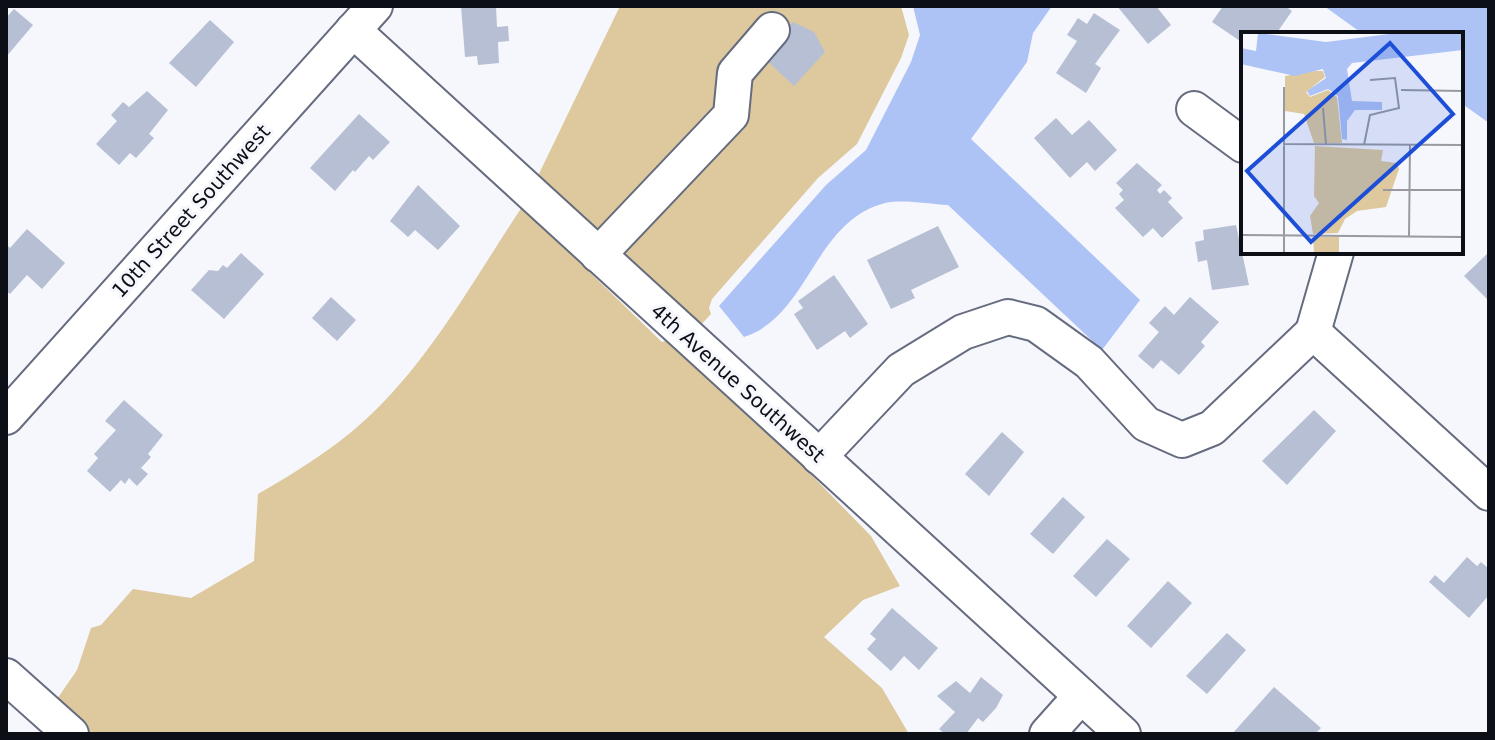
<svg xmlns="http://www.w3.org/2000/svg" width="1495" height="740" font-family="'DejaVu Sans',sans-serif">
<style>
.green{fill:#ddc99d}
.water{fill:#adc2f5}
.building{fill:#b6bfd4}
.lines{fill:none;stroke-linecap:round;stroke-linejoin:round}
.minor-casing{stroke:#656c7f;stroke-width:38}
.minor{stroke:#fff;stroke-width:34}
.labels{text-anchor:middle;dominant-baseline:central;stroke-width:6;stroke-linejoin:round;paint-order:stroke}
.street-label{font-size:20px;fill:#0c0f16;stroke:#f6f7fc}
.inset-road{fill:none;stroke:#989aa0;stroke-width:2}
.view{fill:#1d4ed8;fill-opacity:0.15;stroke:#1d4ed8;stroke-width:4}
.inset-edge{fill:none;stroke:#0c0f16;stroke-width:4}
</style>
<rect width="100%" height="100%" fill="#f6f7fc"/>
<!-- green -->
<g class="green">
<path d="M620 6H901L909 35 901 58 857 144 818 178 712 299 709 308 711 314 698 328 536 180Z"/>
<path d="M522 207 662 342 670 339 787 446 789 452 871 536 900 586 863 600 824 637 882 688 909 734H91L55 702 77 670 91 628 101 625 133 589 191 598 254 561 258 494C296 472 332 450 365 420 429 362 474 279 522 207Z"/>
</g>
<!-- water -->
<g class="water">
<path d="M913 6H1052L1033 33 1027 62 971 139 1140 300 1102 350 948 205C929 204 903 199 885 203 813 222 810 315 744 337L719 306 826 185 866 150 911 62 920 35Z"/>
<path d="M1324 6H1489V123L1461 103V34H1363Z"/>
</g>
<!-- building -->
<g class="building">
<path d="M461 6H496L497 27 508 26 509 41 498 42 499 63 478 65 477 56 465 57Z"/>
<path d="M1117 6H1156L1171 25 1148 44Z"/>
<path d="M1223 6H1285L1292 11 1276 34H1243V43L1212 22Z"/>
<path d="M14 9 33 25 6 57V18Z"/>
<path d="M1094 13 1120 30 1095 64 1101 68 1086 93 1056 73 1077 41 1067 35 1078 18 1087 24Z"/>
<path d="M210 20 234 42 196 87 169 63Z"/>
<path d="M793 22 814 32 825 52 794 86 762 56Z"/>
<path d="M147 91 168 110 149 134 154 138 136 158 130 153 119 165 96 144 117 121 111 115 123 102 129 107Z"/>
<path d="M359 114 390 142 373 160 369 156 355 172 353 170 335 191 310 168Z"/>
<path d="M1056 118 1072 135 1089 120 1117 150 1095 171 1087 162 1070 178 1034 138Z"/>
<path d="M1137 163 1162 185 1157 190 1160 194 1164 190 1172 198 1168 202 1183 218 1162 238 1153 228 1143 237 1115 208 1124 200 1119 194 1123 190 1116 183Z"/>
<path d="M418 185 460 226 438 250 415 230 408 237 390 221Z"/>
<path d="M1236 225 1249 285 1212 290 1207 260 1198 262 1195 242 1204 240 1203 230Z"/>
<path d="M938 226 959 267 911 290 915 298 891 309 867 260Z"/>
<path d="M27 229 65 263 42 289 27 275 10 294 6 291V244L10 248Z"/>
<path d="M241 253 264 274 224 319 191 290 209 270 218 271 223 265 227 268Z"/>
<path d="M1487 254 1489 256V301L1464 276Z"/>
<path d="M834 275 868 324 850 338 845 331 817 350 794 314 803 308 798 301Z"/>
<path d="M331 297 356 320 337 341 312 318Z"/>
<path d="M1190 297 1219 322 1201 342 1205 346 1179 375 1161 360 1153 369 1138 356 1159 332 1149 323 1165 306 1174 315Z"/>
<path d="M124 400 163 435 148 454 151 457 141 468 148 474 137 486 129 478 125 484 121 480 110 492 87 471 98 458 94 454 116 430 105 421Z"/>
<path d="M1314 410 1336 431 1287 485 1262 461Z"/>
<path d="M1002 432 1024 452 989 496 965 474Z"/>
<path d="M1063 497 1085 517 1053 554 1030 534Z"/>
<path d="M1107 539 1130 559 1096 597 1073 576Z"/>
<path d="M1467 557 1477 566 1481 562 1489 569V595L1469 618 1429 582 1435 575 1444 583Z"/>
<path d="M1168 581 1192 603 1151 648 1127 626Z"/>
<path d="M892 608 938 648 919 670 904 656 891 671 867 649 876 639 870 634Z"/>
<path d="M1227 633 1246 650 1207 694 1186 676Z"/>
<path d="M981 677 1003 695 996 708 983 722 978 718 966 734H945L939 729 955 712 937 696 956 681 970 693Z"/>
<path d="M1274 687 1321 728 1315 734H1232Z"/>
</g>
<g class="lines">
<!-- minor casing -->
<g class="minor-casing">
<g id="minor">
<path d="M353 30 1123 734"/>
<path d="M1194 109 1243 145"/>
<path d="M598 255 731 115 735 73 772 30"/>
<path d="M1313 332 1489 493"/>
<path d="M1313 332 1336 252"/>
<path d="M6 417 375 6"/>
<path d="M819 457 901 370 963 332 1008 317 1036 324 1089 362 1146 424 1182 440 1212 428 1313 332"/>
<path d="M6 676 71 734"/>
<path d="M1047 734 1081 696"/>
</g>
</g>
<!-- minor -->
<use href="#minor" class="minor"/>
</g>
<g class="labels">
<!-- street labels -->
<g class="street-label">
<text transform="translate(191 211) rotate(-48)">10th Street Southwest</text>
<text transform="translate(738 383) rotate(42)">4th Avenue Southwest</text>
</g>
</g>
<!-- overview -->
<g transform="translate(1241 32)">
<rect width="222" height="222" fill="#f6f7fc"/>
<path d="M74 39H82L84 45 65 60 69 65 87 58 96 65 101 111H73L63 82 44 79V44ZM74 114 142 118 140 129 156 131 158 137 145 175 116 179 104 187 97 201 72 202 69 184 78 171 73 164ZM72 205H98V221H73Z" fill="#ddc99d"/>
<path d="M17 1 85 10 156 1H222V18L111 31 106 37 111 69 141 70V78H114L106 89V108L101 107 97 64 87 57 69 64 66 59 85 46 82 37 54 44 0 32V16L15 19Z" fill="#adc2f5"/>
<path class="inset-road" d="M160 58 222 59M82 76 85 112M42 112 222 113M123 113 129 83 158 76 154 46 129 48M142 158H222M0 203 222 205M168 204 169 113M43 221V55M221 221 222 125"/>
<path class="view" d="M149 11 212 82 70 210 6 139Z"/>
<rect width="222" height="222" class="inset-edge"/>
</g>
<!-- border -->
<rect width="1495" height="740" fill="none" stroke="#0c0f16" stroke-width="16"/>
</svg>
